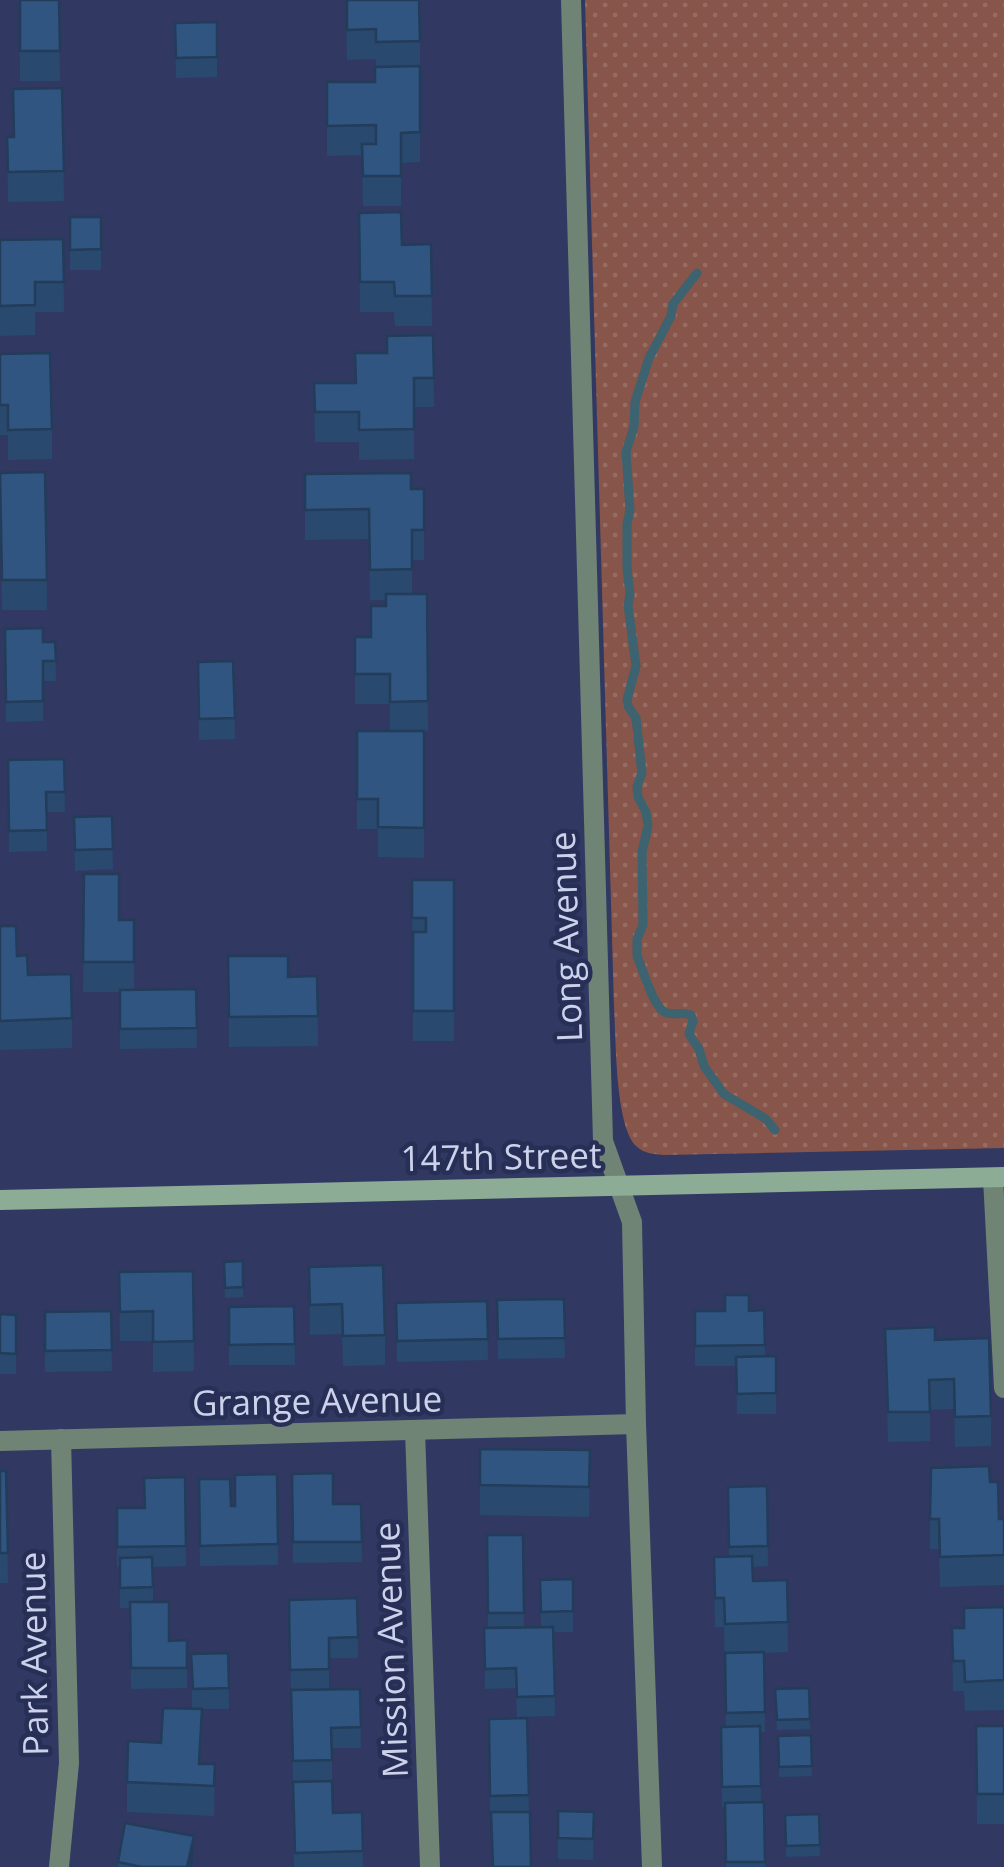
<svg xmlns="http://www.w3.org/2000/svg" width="1004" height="1867" font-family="'Open Sans',sans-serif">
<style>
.grass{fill:url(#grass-dots)}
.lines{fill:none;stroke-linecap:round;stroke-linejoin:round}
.stream{stroke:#3d6270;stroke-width:9}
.street{stroke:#708476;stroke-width:20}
.secondary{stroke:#8cac96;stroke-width:20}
.wall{fill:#29496f}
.shaded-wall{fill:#223c5a}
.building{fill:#305581;stroke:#223c5a;stroke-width:2.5}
.labels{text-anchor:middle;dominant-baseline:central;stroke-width:9;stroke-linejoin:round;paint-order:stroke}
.street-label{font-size:35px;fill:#ccd2eb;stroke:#282f56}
</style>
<defs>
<pattern id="grass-dots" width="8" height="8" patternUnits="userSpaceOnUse" patternTransform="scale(2.5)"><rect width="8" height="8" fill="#875549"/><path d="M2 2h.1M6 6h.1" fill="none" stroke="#976d63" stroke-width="1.8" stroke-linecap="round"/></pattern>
</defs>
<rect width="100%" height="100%" fill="#313962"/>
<!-- grass -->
<path class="grass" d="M585 0H1004V1148L665 1155C653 1154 645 1154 636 1146 615 1125 616 1038 614 1007Z"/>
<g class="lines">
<!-- stream -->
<path class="stream" d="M697 273 673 304 671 316 649 358 635 402 634 427 626 452 630 510 627 524V569L630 594 628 605 636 666 627 700 628 706 636 718 642 773 637 787 638 797 646 812 648 826 642 852 643 925 637 939V956C643 969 654 1011 667 1013 676 1015 682 1012 691 1015L693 1021 689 1034 699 1049 704 1066 724 1094 766 1119 775 1130"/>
<!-- street -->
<g class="street">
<path d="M571 0 603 1141 632 1222 636 1424 652 1867"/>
<path d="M993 1178 1004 1388"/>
<path d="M415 1430 430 1867"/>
<path d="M0 1441 636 1424"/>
<path d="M59 1867 69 1763 61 1439"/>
</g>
<!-- secondary -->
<path class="secondary" d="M0 1200 1004 1177"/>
</g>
<!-- wall -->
<g class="wall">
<path d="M19 0H59L60 81H20Z"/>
<path d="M346 0 420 41V162L401 163V206H363L362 155 327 156V82H375L376 59 347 60Z"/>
<path d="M217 22V77L176 78 175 23Z"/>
<path d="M62 88 64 201 8 202 7 137H13Z"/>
<path d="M359 213 402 245 431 244 432 326H395L394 312H360Z"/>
<rect x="70" y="217" width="31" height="53"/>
<path d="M63 239 64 312H35V335L0 336V240Z"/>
<path d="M433 335 434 407H414V459L359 460V442H315L314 383H355L387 353Z"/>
<path d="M0 354 52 429V459L8 460V435H0Z"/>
<path d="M45 472 47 610H2L0 520Z"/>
<path d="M305 474 411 489H424V560H412V594H427L428 731H424V858L378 857V829H357V731H390V704H355V637H371L386 606V600H370L369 539 305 540Z"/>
<path d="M5 629 43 642H55L56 681H43V721L6 722Z"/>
<path d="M233 661 235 739 199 740 198 662Z"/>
<path d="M64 759 65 812H46L47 851 9 852 8 760Z"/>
<path d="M112 816 113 869 75 871 74 817Z"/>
<path d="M84 874 119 920H134V990L196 989 197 1048 120 1049V992H83Z"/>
<path d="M412 880H454V1041H413Z"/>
<path d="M0 926 28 975 72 1018V1048L0 1050Z"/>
<path d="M228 956 288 977 317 976 318 1046 229 1047Z"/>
<path d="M243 1261V1297L225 1298 224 1262Z"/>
<path d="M309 1267 385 1335V1365L343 1366 342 1334 310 1335Z"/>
<path d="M193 1271 194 1371 153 1372V1341H120L119 1272Z"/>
<path d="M564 1299 565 1358 498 1359 497 1300Z"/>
<path d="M487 1301 488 1360 397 1362 396 1303Z"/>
<path d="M294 1306 295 1365H229V1307Z"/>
<path d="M764 1310 765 1356H776V1414H737L736 1366H695V1311Z"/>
<path d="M111 1311 112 1371 45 1372V1312Z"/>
<path d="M0 1314 16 1315V1374H0Z"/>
<path d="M885 1329 935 1340 991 1416V1446L955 1447 954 1409 930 1410V1441L888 1442Z"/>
<path d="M480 1449 590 1450 589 1517 480 1515Z"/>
<path d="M0 1471H6L8 1583H0Z"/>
<path d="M277 1474 278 1565 200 1566 199 1479 231 1506H235Z"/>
<path d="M292 1474 333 1504H361L362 1562 293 1563Z"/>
<path d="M185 1477 186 1566 153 1567V1602L169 1641 187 1640V1688L131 1689 130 1608H120V1567H117V1508H144Z"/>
<path d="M990 1482 999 1519H1004V1585L940 1587 939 1549H930V1492Z"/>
<path d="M767 1486 768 1566 752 1567 753 1581 787 1580 788 1652 764 1653 765 1732H760L761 1802H764L765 1867H726L725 1807H722L721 1748 726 1727 724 1627H715L714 1557H729L728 1487Z"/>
<path d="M487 1535H523L524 1627H541L540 1580 573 1579V1632H554L555 1716 517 1717 516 1688 485 1689 484 1628H488Z"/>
<path d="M357 1598 358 1658H329V1689H360L361 1748H332V1780L293 1781 289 1600Z"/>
<path d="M1004 1607V1710L965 1711 964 1691H953L952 1628H964Z"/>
<path d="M228 1653 229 1709H199L202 1739 200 1764H215L214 1816 127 1812V1782L192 1709 191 1654Z"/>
<path d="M809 1688 810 1729 777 1730 775 1689Z"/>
<path d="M527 1718 529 1812 490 1816 489 1719Z"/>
<path d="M976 1726H1004V1824H977Z"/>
<path d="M811 1735 812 1776 779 1777 778 1736Z"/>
<path d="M293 1782 333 1813 362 1812 363 1867H294Z"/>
<path d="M558 1811 594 1812 593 1860 558 1859Z"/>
<path d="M819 1814 820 1856 786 1857 785 1815Z"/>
<path d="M194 1857 192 1867H118V1862Z"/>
</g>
<!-- shaded-wall -->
<path class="shaded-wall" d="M194 1836V1857L192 1867H187Z"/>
<!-- building -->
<g class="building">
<path d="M20 0H59L60 51H20Z"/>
<path d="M347 0H419L420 41 376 42V29L347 30Z"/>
<path d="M217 22V57L176 58 175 23Z"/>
<path d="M420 66V132L401 133V176H363L362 144H376V125L327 126V82H375V67Z"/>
<path d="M62 88 64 171 8 172 7 137H14L13 89Z"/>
<path d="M401 212 402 245 431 244 432 296H395L394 282H360L359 213Z"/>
<path d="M70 217H101V249L70 250Z"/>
<path d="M63 239 64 282H35V305L0 306V240Z"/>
<path d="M433 335 434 378H414V429L359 430V412H315L314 383H356L355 353H387V336Z"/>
<path d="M50 353 52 429 8 430V405H0V354Z"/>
<path d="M45 472 47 580H2L0 473Z"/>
<path d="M411 473V489H424V530H412V569L370 570 369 509 305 510V474Z"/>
<path d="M386 594H427L428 701 390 702V674H355V637H371V606H386Z"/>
<path d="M43 628V642H55L56 661H43V701L6 702 5 629Z"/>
<path d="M233 661 235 718 199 719 198 662Z"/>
<path d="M357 731H424V828L378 827V799H357Z"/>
<path d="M64 759 65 792H46L47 830 9 831 8 760Z"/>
<path d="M112 816 113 849 75 850 74 817Z"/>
<path d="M84 874H119V920H134V962H83Z"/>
<path d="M412 880H454V1011H413V932H426V918H412Z"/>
<path d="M0 926H16L17 956 27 955 28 975 71 974 72 1018 0 1021Z"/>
<path d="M228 956H288V977L317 976 318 1016 229 1017Z"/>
<path d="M196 989 197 1028 120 1029V990Z"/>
<path d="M243 1261V1287L225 1288 224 1262Z"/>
<path d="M383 1265 385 1335 343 1336 342 1304 310 1305 309 1267Z"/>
<path d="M193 1271 194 1341 153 1342V1311L120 1312 119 1272Z"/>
<path d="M725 1295H749V1311L764 1310 765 1345 695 1346V1311H725Z"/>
<path d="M564 1299 565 1338 498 1339 497 1300Z"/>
<path d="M487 1301 488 1339 397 1341 396 1303Z"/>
<path d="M294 1306 295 1344 229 1345V1307Z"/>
<path d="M111 1311 112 1350 45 1351V1312Z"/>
<path d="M0 1314 16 1315V1354L0 1353Z"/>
<path d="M935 1327V1340L989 1338 991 1416 955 1417 954 1379 929 1380 930 1412H888L885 1329Z"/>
<path d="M776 1356V1393L737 1394 736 1357Z"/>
<path d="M480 1449 590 1450 589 1487 480 1485Z"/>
<path d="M989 1466 990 1482H998L999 1519H1004V1555L940 1557 939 1519H930L931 1468Z"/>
<path d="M0 1471H6L8 1553H0Z"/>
<path d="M333 1473V1504H361L362 1542H293L292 1474Z"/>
<path d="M277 1474 278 1544 200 1546 199 1479H230L231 1506H235V1475Z"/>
<path d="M185 1477 186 1546 117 1547V1508H145L144 1478Z"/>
<path d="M767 1486 768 1546 729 1547 728 1487Z"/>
<path d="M487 1535H523L524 1613H488Z"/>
<path d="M752 1556 753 1581 787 1580 788 1622 725 1624 724 1598H715L714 1557Z"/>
<path d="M152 1557 153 1587 120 1588V1558Z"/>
<path d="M573 1579V1611L541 1612 540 1580Z"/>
<path d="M357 1598 358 1637 329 1638V1669L290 1670 289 1600Z"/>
<path d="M130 1602H169V1641L187 1640V1668H131Z"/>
<path d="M1004 1607V1680L965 1682 964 1661H953L952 1628H964V1608Z"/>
<path d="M553 1627 555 1696 517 1697 516 1668 485 1669 484 1628Z"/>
<path d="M764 1652 765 1712 726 1713 725 1653Z"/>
<path d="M228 1653 229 1688 193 1689 191 1654Z"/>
<path d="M809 1688 810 1719 777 1720 775 1689Z"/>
<path d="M360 1689 361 1727 331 1728 332 1760 293 1761 291 1690Z"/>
<path d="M163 1708 202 1709 199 1764H215L214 1786 127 1782 128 1741 161 1743Z"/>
<path d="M527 1718 529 1795 490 1796 489 1719Z"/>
<path d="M760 1726 761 1786 722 1787 721 1727Z"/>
<path d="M976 1726H1004V1794H977Z"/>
<path d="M811 1735 812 1766 779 1767 778 1736Z"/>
<path d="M332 1781 333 1813 362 1812 363 1851 295 1853 293 1782Z"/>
<path d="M764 1802 765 1862H726L725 1803Z"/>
<path d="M558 1811 594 1812 593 1839 558 1838Z"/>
<path d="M491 1812H530L531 1867H493Z"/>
<path d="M819 1814 820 1845 786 1846 785 1815Z"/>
<path d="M125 1823 194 1836 187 1867H142L118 1862Z"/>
</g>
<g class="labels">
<!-- street labels -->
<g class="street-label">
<text transform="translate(565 937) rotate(-92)">Long Avenue</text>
<text transform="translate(501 1156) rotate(-1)">147th Street</text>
<text transform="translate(317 1400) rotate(-1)">Grange Avenue</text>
<text transform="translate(390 1650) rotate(-92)">Mission Avenue</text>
<text transform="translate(33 1654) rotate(-91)">Park Avenue</text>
</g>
</g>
</svg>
